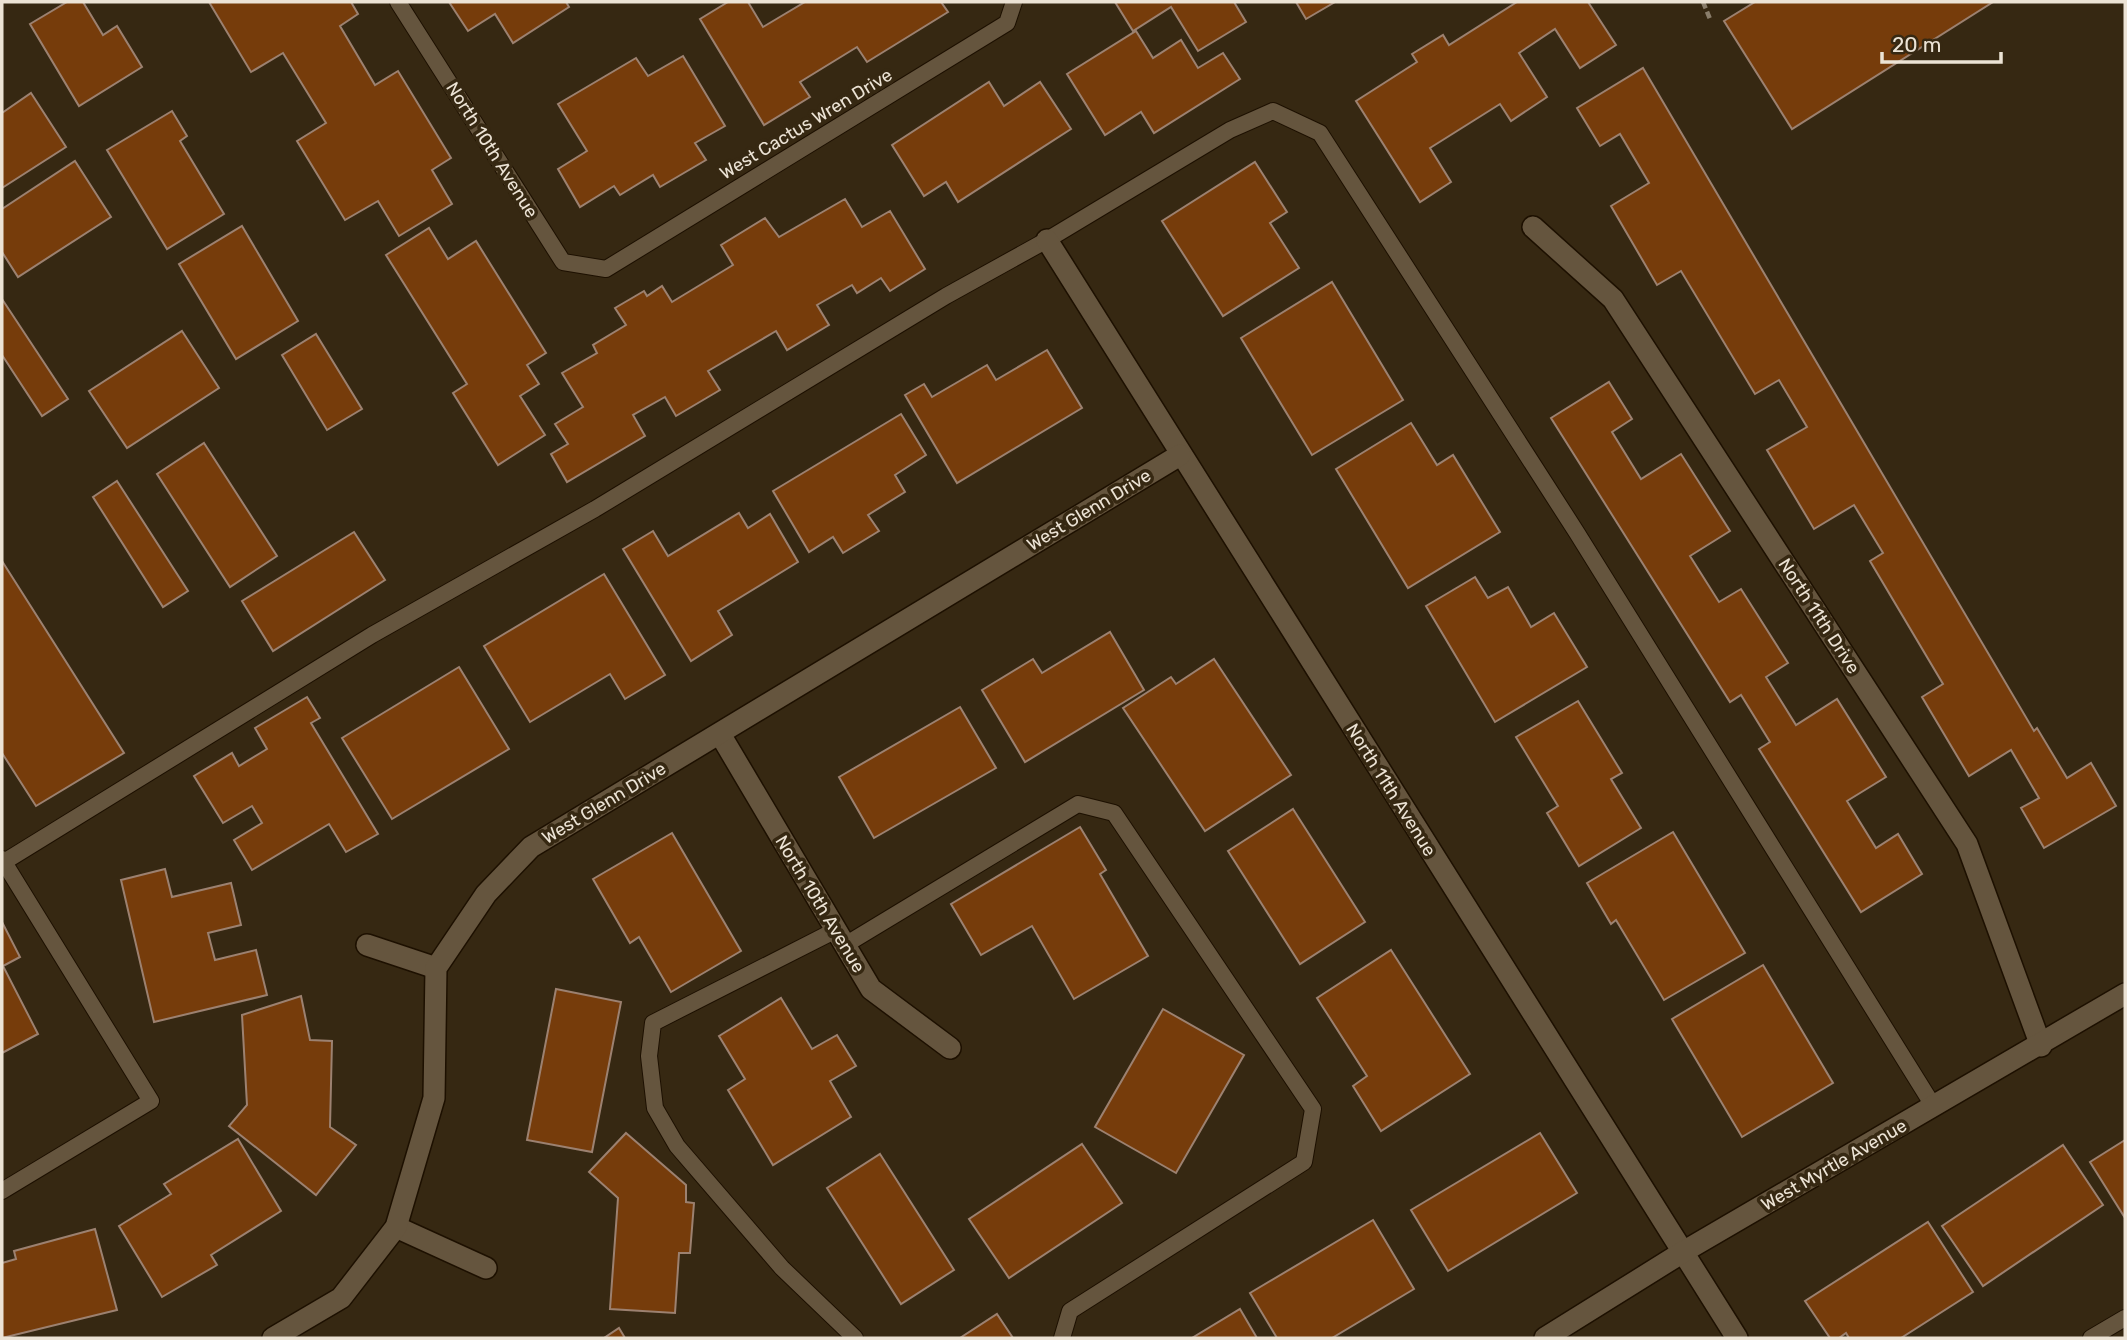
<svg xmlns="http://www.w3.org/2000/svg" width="2127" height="1340" font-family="Rubik,sans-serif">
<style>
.building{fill:#763c0b;stroke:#9c8170;stroke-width:2}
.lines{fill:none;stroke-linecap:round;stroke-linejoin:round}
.lane-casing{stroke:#1d1000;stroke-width:18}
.street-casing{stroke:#1d1000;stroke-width:24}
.path{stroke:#897d6a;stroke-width:4.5;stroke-dasharray:7 3.5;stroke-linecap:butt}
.lane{stroke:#65553e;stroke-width:16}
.street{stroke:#65553e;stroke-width:21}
.labels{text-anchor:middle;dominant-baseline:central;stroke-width:7;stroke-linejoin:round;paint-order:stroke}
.street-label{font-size:18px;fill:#ece3d5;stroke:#362812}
</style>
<rect width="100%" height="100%" fill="#362812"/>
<!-- building -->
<g class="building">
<path d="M67 2H83L103 35 117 26 142 67 79 106 30 24Z"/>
<path d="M209 2H351L358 14 340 26 375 85 398 71 451 158 432 170 452 204 399 236 378 201 345 220 297 141 326 123 283 53 251 72Z"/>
<path d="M449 2H566L569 7 513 43 495 14 468 31Z"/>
<path d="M728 2H748L763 27 805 2H941L948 12 867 62 857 47 800 82 810 97 764 125 700 19Z"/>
<path d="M1115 2H1234L1246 22 1198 51 1171 7 1133 31Z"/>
<path d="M1296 2H1335L1306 19Z"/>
<path d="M1517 2H1588L1616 45 1580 68 1555 29 1519 53 1547 97 1511 121 1500 104 1430 148 1451 182 1420 202 1356 101 1417 62 1412 54 1443 35 1449 45Z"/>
<path d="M1755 2H1993L1792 129 1724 21Z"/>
<path d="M1136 31 1153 58 1181 40 1198 68 1223 53 1240 79 1154 133 1141 112 1105 135 1067 74Z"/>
<path d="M683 56 725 126 695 143 706 160 660 187 653 175 620 195 614 186 580 207 558 169 587 151 558 104 636 58 648 76Z"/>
<path d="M1643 68 2034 731 2037 728 2067 778 2091 763 2116 806 2044 848 2021 808 2039 798 2011 750 1969 776 1922 697 1943 684 1870 561 1883 553 1854 505 1814 529 1767 450 1807 427 1779 380 1755 394 1681 271 1657 285 1611 206 1649 183 1620 134 1600 146 1577 108Z"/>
<path d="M989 82 1004 106 1040 82 1071 129 958 202 946 182 924 196 892 145Z"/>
<path d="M31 93 66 147 2 188V113Z"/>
<path d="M172 111 187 136 180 141 224 214 167 249 107 150Z"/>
<path d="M75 161 111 217 18 277 2 252V209Z"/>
<path d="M1255 162 1287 212 1270 223 1299 268 1223 316 1162 221Z"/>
<path d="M845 199 862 227 890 211 925 269 890 291 881 278 857 293 852 285 817 305 829 325 787 350 776 331 708 371 720 390 676 416 665 397 633 415 645 436 567 482 551 454 568 444 555 424 583 407 562 373 597 353 593 345 626 325 615 308 644 291 647 296 662 286 672 302 733 265 721 245 765 218 779 237Z"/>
<path d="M242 226 298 321 236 359 179 264Z"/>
<path d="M429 228 448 259 476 241 546 353 527 365 539 384 520 396 545 435 498 465 453 393 467 384 386 255Z"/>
<path d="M1332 282 1403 400 1312 455 1241 338Z"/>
<path d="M2 299 68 399 42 416 2 355Z"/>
<path d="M182 331 219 388 127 448 89 391Z"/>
<path d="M316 334 362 409 327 430 282 355Z"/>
<path d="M1047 350 1082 408 957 483 905 395 924 384 932 397 987 365 996 380Z"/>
<path d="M1609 382 1632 419 1612 432 1641 479 1681 454 1730 531 1690 556 1719 602 1741 589 1788 663 1766 677 1796 725 1837 699 1886 777 1847 801 1876 848 1898 834 1922 874 1861 912 1759 749 1770 742 1741 695 1730 702 1551 418Z"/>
<path d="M901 414 926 455 895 475 905 492 868 515 879 531 843 553 833 537 809 552 773 491Z"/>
<path d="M1411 423 1437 465 1453 455 1500 532 1408 588 1336 469Z"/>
<path d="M204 443 277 556 230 587 157 474Z"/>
<path d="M117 481 188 591 163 607 93 497Z"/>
<path d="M739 513 748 528 770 514 798 562 718 611 732 635 691 661 623 549 653 531 668 556Z"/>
<path d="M354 532 385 580 273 651 242 601Z"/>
<path d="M2 561 124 753 36 806 2 753Z"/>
<path d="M604 574 665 675 625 699 610 674 530 722 484 646Z"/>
<path d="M1475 577 1488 598 1508 587 1531 627 1554 613 1587 667 1495 722 1426 606Z"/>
<path d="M1110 632 1144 690 1025 762 982 690 1033 659 1042 673Z"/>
<path d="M1214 659 1291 775 1205 831 1123 708 1171 677 1176 684Z"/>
<path d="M459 667 509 749 392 819 342 738Z"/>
<path d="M307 697 320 718 311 723 378 834 346 852 329 824 252 870 234 840 262 823 252 806 223 823 194 776 232 753 239 766 267 749 255 728Z"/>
<path d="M1578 701 1622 773 1611 779 1641 828 1579 866 1547 813 1558 806 1516 737Z"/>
<path d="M960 707 996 768 874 838 839 777Z"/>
<path d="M1293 809 1365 922 1300 964 1228 851Z"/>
<path d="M1080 827 1106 870 1100 874 1148 956 1074 999 1032 926 981 955 951 904Z"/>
<path d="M1673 832 1745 953 1664 1000 1616 920 1611 924 1587 883Z"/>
<path d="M672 833 741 951 671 992 639 937 630 943 593 879Z"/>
<path d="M165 869 172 897 231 883 241 925 208 933 215 960 256 950 267 995 154 1022 121 880Z"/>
<path d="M2 922 20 957 3 966 38 1034 2 1053Z"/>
<path d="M1391 950 1470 1074 1381 1131 1353 1086 1367 1076 1317 998Z"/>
<path d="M1763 965 1833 1083 1742 1137 1672 1019Z"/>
<path d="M556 989 621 1002 592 1152 527 1140Z"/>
<path d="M301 996 310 1040 332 1041 330 1127 356 1145 316 1195 229 1126 247 1105 242 1015Z"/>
<path d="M781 998 812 1049 837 1035 856 1066 830 1081 851 1117 773 1165 728 1090 745 1079 719 1036Z"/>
<path d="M1163 1009 1244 1055 1176 1173 1095 1127Z"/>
<path d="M626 1133 686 1185V1202L694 1203 690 1253H679L675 1313 610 1309 618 1198 589 1172Z"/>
<path d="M1540 1133 1577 1193 1448 1271 1411 1210Z"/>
<path d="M238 1139 281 1211 211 1255 217 1265 162 1297 119 1226 171 1194 164 1184Z"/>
<path d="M2125 1140V1218L2090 1162Z"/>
<path d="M1082 1144 1122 1203 1009 1278 969 1219Z"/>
<path d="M2063 1145 2103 1205 1983 1286 1942 1226Z"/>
<path d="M880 1154 954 1270 901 1304 827 1188Z"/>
<path d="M1373 1220 1414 1289 1332 1338H1277L1250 1293Z"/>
<path d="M1928 1222 1973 1292 1901 1338H1849L1846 1333 1839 1338H1830L1805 1301Z"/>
<path d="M95 1229 117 1310 2 1338V1263L16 1259 14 1251Z"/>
<path d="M1240 1309 1257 1338H1192Z"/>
<path d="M997 1314 1013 1338H960Z"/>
<path d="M619 1328 625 1338H604Z"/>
</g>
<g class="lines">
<!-- lane casing -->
<g class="lane-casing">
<g id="lane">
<path d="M398 2 563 262 606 269 1007 23 1014 2"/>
<path d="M2 859 151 1101 2 1191"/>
<path d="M4 862 372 635 595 509 946 296 1047 240 1230 130 1273 111 1320 133 1577 533 1934 1107"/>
<path d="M836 930 653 1023 649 1056 655 1108 677 1146 782 1268 855 1338"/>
<path d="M845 945 1078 804 1114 813 1313 1109 1304 1162 1070 1311 1062 1338"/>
<path d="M2091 1338 2125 1318"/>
</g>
</g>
<!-- street casing -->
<g class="street-casing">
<g id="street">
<path d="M1533 227 1613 299 1967 844 2041 1046"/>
<path d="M1047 240 1737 1338"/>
<path d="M720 734 871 989 950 1048"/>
<path d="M367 945 436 968"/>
<path d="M396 1227 486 1268"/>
<path d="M273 1338 341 1298 396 1227 434 1098 436 968 486 894 531 847 1180 455"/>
<path d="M1545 1338 1683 1252 2125 994"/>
</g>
</g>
<!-- path -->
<path class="path" d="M1703 2 1710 19"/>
<!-- lane -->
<use href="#lane" class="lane"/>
<!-- street -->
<use href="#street" class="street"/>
</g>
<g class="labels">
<!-- street labels -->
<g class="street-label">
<text transform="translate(806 124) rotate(-31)">West Cactus Wren Drive</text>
<text transform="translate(492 150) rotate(58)">North 10th Avenue</text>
<text transform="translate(1089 510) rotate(-31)">West Glenn Drive</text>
<text transform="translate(1819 616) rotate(57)">North 11th Drive</text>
<text transform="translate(1391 790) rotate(58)">North 11th Avenue</text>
<text transform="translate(604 803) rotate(-31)">West Glenn Drive</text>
<text transform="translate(820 904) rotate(59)">North 10th Avenue</text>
<text transform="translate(1834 1165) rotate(-30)">West Myrtle Avenue</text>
</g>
</g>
<!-- border -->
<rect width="2127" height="1340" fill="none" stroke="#ece3d5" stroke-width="7"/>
<!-- scale -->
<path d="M1882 52v10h119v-10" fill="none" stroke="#ece3d5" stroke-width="3.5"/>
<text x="1892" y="52" font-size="21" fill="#ece3d5" stroke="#362812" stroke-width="5" paint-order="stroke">20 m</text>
</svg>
